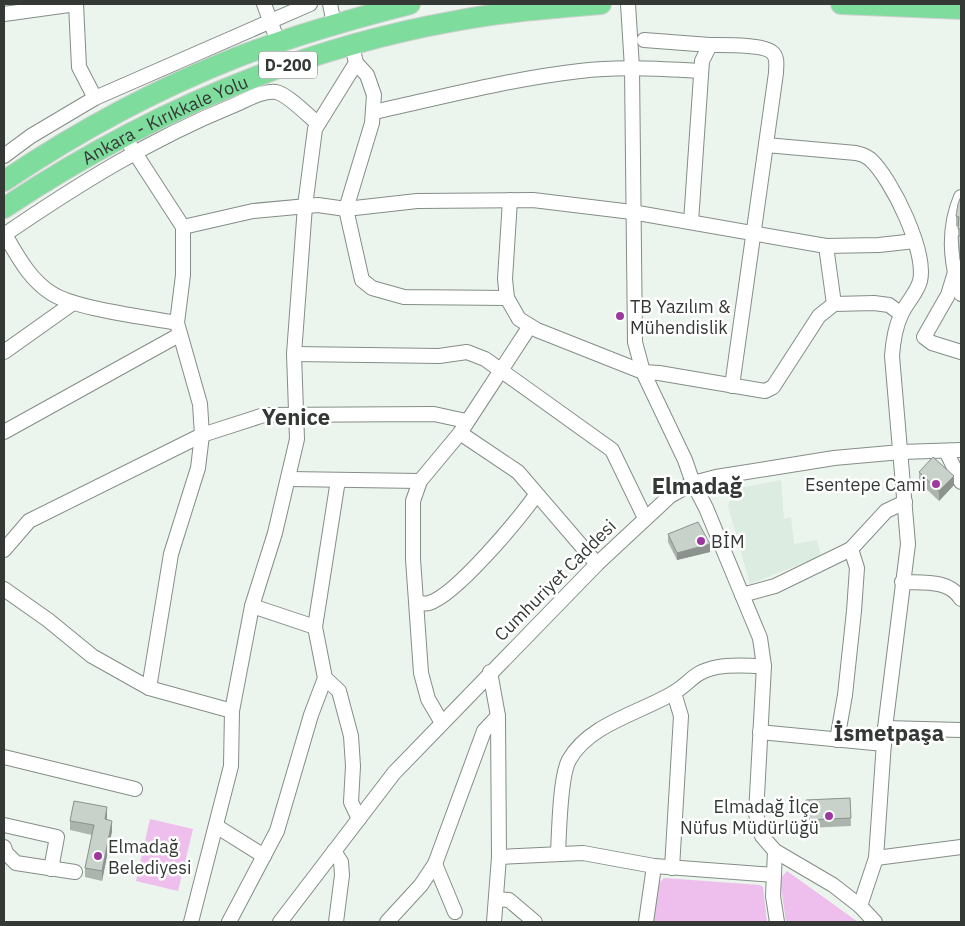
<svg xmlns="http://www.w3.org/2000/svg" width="965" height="926" font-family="'IBM Plex Sans',sans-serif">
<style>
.built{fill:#dcece0}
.green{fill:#eebeec}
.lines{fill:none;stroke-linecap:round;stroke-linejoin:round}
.minor-casing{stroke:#858d87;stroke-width:16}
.highway-casing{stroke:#cfcfcf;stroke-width:22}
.minor{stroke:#fff;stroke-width:14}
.highway{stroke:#7edc9d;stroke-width:20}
.wall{fill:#acb4ae}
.shaded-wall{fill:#8c928d}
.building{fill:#c8d1ca;stroke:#8c928d}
.poi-dot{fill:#9d399e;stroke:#fff;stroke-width:2}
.labels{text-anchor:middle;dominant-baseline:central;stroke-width:5;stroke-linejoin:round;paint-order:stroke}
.shield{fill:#fff;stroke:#727472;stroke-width:1}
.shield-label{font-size:16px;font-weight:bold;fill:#353936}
.street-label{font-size:18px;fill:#353936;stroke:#fff}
.poi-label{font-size:18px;fill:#353936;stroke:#fff;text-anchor:start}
.district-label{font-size:22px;font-weight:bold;fill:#353936;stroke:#fff}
</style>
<rect width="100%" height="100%" fill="#ebf4ed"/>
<!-- built -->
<path class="built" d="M781 480 784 519 791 517 794 544 817 540 821 556 750 584 728 506 734 489Z"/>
<!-- green -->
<g class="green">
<path d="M150 819 193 829 178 891 136 881Z"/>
<path d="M787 871 858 922H786L780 879Z"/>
<path d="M664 878 760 885 763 887 767 922H653L658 884Z"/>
</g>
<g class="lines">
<!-- minor casing -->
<g class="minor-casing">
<g id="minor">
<path d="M76 4 79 67 95 98"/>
<path d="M264 4 278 42"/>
<path d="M330 4 334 24"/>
<path d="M628 4 632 68 635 342 643 372 685 460 693 483 706 508 760 638 764 666 756 814 762 836 775 851 833 885 860 906 875 922"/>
<path d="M4 14 76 4"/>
<path d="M644 40 710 45"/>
<path d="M356 63 367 75 374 95 372 123 346 209 362 280 372 288 404 297 507 298"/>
<path d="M374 112C442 97 510 79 580 71 620 66 661 69 701 71"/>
<path d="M124 136 183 227V275L177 323 200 404 202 435 198 468 171 554 149 688"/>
<path d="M766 145 856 153C861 154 866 156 870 159 892 179 927 252 920 281 917 293 906 303 901 315 895 328 893 342 892 356L908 544 885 728 876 858 860 906"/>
<path d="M4 156 31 136 95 98 310 4"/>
<path d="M961 197C948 228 950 262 961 294"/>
<path d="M510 200 505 279 507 298 519 319 537 330 643 372 659 373 765 391 773 387 819 316 834 304 874 303 889 305 901 314"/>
<path d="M691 222 702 61 710 45C724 45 765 44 773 53 778 59 776 66 776 73L732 386"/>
<path d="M183 227 253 211 318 205 346 209 417 201 533 200 632 212 826 246 879 245 915 241"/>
<path d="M4 233C17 255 29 279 51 293 75 309 146 317 177 323"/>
<path d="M4 235C77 185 151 139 232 106 245 101 262 90 276 92 287 94 309 116 318 124"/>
<path d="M826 246 834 304"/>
<path d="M955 272 948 295 924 337 932 343 961 352"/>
<path d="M4 352 73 303"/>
<path d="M294 354 439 356 467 352 485 359 612 450 645 518"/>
<path d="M4 432 179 335"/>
<path d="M460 433 518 472 597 564"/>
<path d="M946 451 961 482"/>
<path d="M289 479 420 481"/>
<path d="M338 480 315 627 325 678 339 691 351 736 353 766 351 802 359 819"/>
<path d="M4 550 29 521 202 435 264 415 434 414 466 421"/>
<path d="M902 582C923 583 949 579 961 599"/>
<path d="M4 589 48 620 92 656 149 688 232 711"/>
<path d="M742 595 775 586 851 549 886 511 905 502"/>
<path d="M417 603C421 603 425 604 429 603 456 595 518 520 536 495"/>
<path d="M252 606 315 627"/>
<path d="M490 672 498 716 499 857 494 922"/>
<path d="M442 723 428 699 421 673 413 559V501L420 481 460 433 530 326"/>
<path d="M885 728 961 730"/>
<path d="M760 732 884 744"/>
<path d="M837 740 845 695 854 611 857 568 851 549"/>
<path d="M4 757 135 789"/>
<path d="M4 825 57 837 51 869"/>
<path d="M216 826 264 856"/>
<path d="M4 847 6 853 16 863 75 872"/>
<path d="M334 851 341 862 342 875 336 922"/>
<path d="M775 851 773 896 777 922"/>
<path d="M558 854C559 833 560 776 569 760 589 724 640 713 673 693 692 682 692 672 718 667 732 664 749 666 764 666"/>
<path d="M499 857 583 853 654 866 774 875"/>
<path d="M876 858 961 847"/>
<path d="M435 864 455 912"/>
<path d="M672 868 681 716 674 693"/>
<path d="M496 899 509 900 535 922"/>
<path d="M191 922 231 766 232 711 252 606 275 533 297 439 294 354 305 206 315 129 356 63 352 45"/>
<path d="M229 922 277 831 311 715 325 678"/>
<path d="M280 922 394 773 597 564 670 496 693 483 716 477 834 458 901 452 961 450"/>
<path d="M387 922 421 885 435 864 484 731 498 716"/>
<path d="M646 922 654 866"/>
</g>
</g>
<!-- highway casing -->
<g class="highway-casing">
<g id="highway">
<path d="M841 4 961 9"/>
<path d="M4 181C77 132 154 90 235 58 292 36 351 19 410 4"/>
<path id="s1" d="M4 208C141 117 292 50 455 21 503 12 552 8 601 4"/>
</g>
</g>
<!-- minor -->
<use href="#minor" class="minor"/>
<!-- highway -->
<use href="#highway" class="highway"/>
</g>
<!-- wall -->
<g class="wall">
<path d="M961 196V271L958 246V227L956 226V216Z"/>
<path d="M919 472 954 485 939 501 919 482Z"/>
<path d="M668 534 710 552 677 560 668 542Z"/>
<path d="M850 798 851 826 807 828 806 800Z"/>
<path d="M107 817V820L112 831 102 881 85 877V868L92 835 70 830V821Z"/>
</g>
<!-- shaded-wall -->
<g class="shaded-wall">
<path d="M954 476V485L939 501V491Z"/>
<path d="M710 544V552L677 560V553Z"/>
<path d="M107 807V817L105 829V819Z"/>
<path d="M112 821V831L102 881V871Z"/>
</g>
<!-- building -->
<g class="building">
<path d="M961 196V229H958L959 217 956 216 958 204Z"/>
<path d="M958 236H961V262L960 259Z"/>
<path d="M933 457 954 476 939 491 919 472Z"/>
<path d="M698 522 710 544 677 553 668 534Z"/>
<path d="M850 798 851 818 807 820 806 800Z"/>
<path d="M74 801 107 807 105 819 112 821 102 871 85 868 94 825 70 821Z"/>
</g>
<!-- markers -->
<g class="poi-dot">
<circle cx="620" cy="316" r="5"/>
<circle cx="936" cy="484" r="5"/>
<circle cx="701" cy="541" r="5"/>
<circle cx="829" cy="816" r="5"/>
<circle cx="98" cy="856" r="5"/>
</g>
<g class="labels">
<!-- shield labels -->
<rect class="shield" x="259" y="51.5" width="58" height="27" rx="4"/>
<g class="shield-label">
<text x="288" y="65">D-200</text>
</g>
<!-- street labels -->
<g class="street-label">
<text stroke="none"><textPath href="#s1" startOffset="184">Ankara - Kırıkkale Yolu</textPath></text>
<text transform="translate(555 580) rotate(-45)">Cumhuriyet Caddesi</text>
</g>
<!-- poi labels -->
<g class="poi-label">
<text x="630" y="306">TB Yazılım &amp;<tspan x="630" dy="21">Mühendislik</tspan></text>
<text x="926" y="484" text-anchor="end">Esentepe Cami</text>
<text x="711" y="541">BİM</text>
<text x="819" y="806" text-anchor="end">Elmadağ İlçe<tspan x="819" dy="21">Nüfus Müdürlüğü</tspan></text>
<text x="108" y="846">Elmadağ<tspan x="108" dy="21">Belediyesi</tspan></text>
</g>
<!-- district labels -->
<g class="district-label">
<text x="296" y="416">Yenice</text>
<text x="697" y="485">Elmadağ</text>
<text x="889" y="732">İsmetpaşa</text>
</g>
</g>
<!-- border -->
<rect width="965" height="926" fill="none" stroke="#353936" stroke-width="10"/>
</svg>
